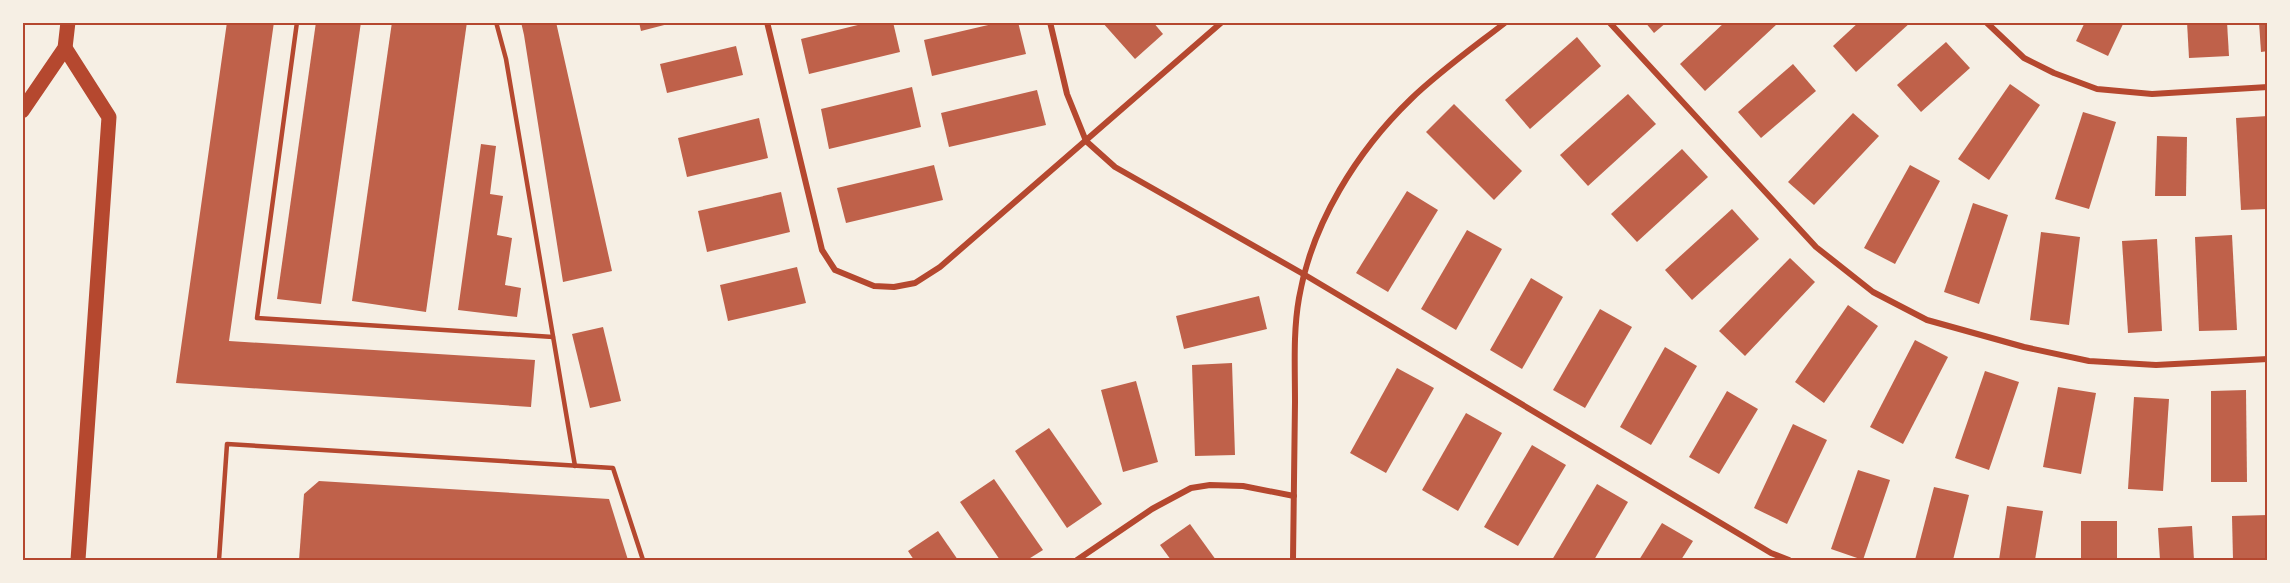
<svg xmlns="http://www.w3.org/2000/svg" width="2290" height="583" font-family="'Work Sans',sans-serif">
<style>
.building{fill:#bf614a}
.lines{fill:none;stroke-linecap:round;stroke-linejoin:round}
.service{stroke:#b5482f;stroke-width:4.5}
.minor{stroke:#b5482f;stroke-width:6}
.primary{stroke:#b5482f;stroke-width:15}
.neatline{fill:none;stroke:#b5482f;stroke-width:2}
</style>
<rect width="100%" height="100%" fill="#f6efe4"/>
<!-- building -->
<g class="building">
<path d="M227 22H274L229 341 535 360 531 407 176 383Z"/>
<path d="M316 22H361L321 304 277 299Z"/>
<path d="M392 22H467L426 312 352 301Z"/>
<path d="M521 22H556L612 271 563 282 524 35Z"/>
<path d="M639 22H672V23L641 31Z"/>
<path d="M870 22H893L900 52 809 74 801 39Z"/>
<path d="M1001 22H1018L1026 54 932 76 924 40Z"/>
<path d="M1102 22H1153L1163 34 1135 59Z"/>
<path d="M1645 22H1667L1654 33Z"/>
<path d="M1725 22H1775L1777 24 1705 91 1680 64Z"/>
<path d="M1859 22H1911L1856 72 1833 46Z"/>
<path d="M2085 22H2124L2108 56 2076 41Z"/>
<path d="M2187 22H2227L2229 56 2189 58Z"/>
<path d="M2259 22H2268V51L2261 52Z"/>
<path d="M1577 37 1601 66 1530 129 1505 100Z"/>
<path d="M1946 42 1970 68 1921 112 1897 85Z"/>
<path d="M736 46 743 75 667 93 660 64Z"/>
<path d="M1793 64 1816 91 1761 138 1738 112Z"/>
<path d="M2010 84 2040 105 1989 180 1958 159Z"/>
<path d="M912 87 921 127 829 149 821 109Z"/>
<path d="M1037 90 1046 125 949 147 941 113Z"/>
<path d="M1628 94 1656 124 1588 186 1560 155Z"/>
<path d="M1454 104 1522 171 1494 200 1426 132Z"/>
<path d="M2083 112 2116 122 2089 209 2055 199Z"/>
<path d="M1853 113 1879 136 1814 205 1788 182Z"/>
<path d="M2268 116V209L2241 210 2236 118Z"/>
<path d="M759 118 768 158 687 177 678 138Z"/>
<path d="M2157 136 2187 137 2186 196H2155Z"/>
<path d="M481 144 496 146 490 194 503 196 497 235 512 238 505 285 521 288 517 317 458 310Z"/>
<path d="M1682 149 1708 177 1637 242 1611 214Z"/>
<path d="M934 165 943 200 846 223 837 188Z"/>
<path d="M1910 165 1940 181 1895 264 1864 248Z"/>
<path d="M1407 191 1438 210 1388 292 1356 273Z"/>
<path d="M781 192 790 232 707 252 698 211Z"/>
<path d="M1973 203 2008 215 1979 304 1944 292Z"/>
<path d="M1732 209 1759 239 1692 300 1665 270Z"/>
<path d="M1467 230 1502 249 1456 330 1421 309Z"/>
<path d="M2041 232 2080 237 2069 325 2030 320Z"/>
<path d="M2232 235 2237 330 2199 331 2195 237Z"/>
<path d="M2157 239 2162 331 2128 333 2122 241Z"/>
<path d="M1790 258 1815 282 1745 356 1719 331Z"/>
<path d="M797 267 806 303 728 321 720 285Z"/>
<path d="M1531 278 1563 297 1522 369 1490 350Z"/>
<path d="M1259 296 1267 329 1184 349 1176 316Z"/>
<path d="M1848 305 1878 326 1824 403 1795 382Z"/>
<path d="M1600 309 1632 327 1585 408 1553 390Z"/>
<path d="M603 327 621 401 590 408 572 334Z"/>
<path d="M1915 340 1948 357 1903 444 1870 427Z"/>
<path d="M1665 347 1697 366 1651 445 1620 427Z"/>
<path d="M1232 363 1235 455 1195 456 1192 365Z"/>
<path d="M1397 368 1434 388 1386 473 1350 453Z"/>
<path d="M1985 371 2019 382 1989 470 1955 458Z"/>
<path d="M1136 381 1158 462 1123 472 1101 390Z"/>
<path d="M2058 387 2096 393 2081 474 2043 467Z"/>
<path d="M2246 390 2247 482H2211V391Z"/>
<path d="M1727 391 1758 409 1719 474 1689 457Z"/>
<path d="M2134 397 2169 399 2163 491 2128 489Z"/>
<path d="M1466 413 1502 433 1458 511 1422 490Z"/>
<path d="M1793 424 1827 440 1787 524 1754 508Z"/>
<path d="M1049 428 1102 504 1067 528 1015 451Z"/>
<path d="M1532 445 1566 465 1518 546 1484 527Z"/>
<path d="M1858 470 1890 480 1863 560 1831 549Z"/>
<path d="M994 479 1043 550 1027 560H1000L960 502Z"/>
<path d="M319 481 609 499 628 560H299L304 494Z"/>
<path d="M1597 484 1628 502 1594 560H1552Z"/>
<path d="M1934 487 1969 495 1953 560H1915Z"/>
<path d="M2007 506 2043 511 2035 560H1999Z"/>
<path d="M2268 515V560H2233L2232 516Z"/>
<rect x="2081" y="521" width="36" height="39"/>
<path d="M1662 523 1693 541 1681 560H1639Z"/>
<path d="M1190 524 1216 560H1171L1160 545Z"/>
<path d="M2192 526 2194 560H2160L2158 528Z"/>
<path d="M938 531 958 560H914L908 551Z"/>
</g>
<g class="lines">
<!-- service -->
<g class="service">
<path d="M297 22 257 318 553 337"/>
<path d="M496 22 506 59 575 466"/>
<path d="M219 560 227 444 613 468 643 560"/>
</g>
<!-- minor -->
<g class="minor">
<path d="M767 22 822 250 835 270 874 286 894 287 915 283 940 267 1222 22"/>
<path d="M1050 22 1067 94 1086 141 1115 167 1305 275 1771 553 1789 560"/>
<path d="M1609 22 1816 247 1873 292 1927 320 2024 347 2089 361 2156 365 2268 359"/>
<path d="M1986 22 2024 58 2054 73 2097 89 2152 94 2268 87"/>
<path d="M1077 560 1152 509 1191 488 1210 485 1243 486 1294 496"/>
<path d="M1293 560C1294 508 1294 455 1295 402 1295 367 1293 332 1299 298 1312 223 1357 151 1411 99 1440 71 1474 47 1506 22"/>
</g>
<!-- primary -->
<g class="primary">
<path d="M65 48 109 117 78 560"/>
<path d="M22 111 65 48 68 22"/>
</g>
</g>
<!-- border -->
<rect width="2290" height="583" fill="none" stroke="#f6efe4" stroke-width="48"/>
<rect x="24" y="24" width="2242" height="535" class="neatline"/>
</svg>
